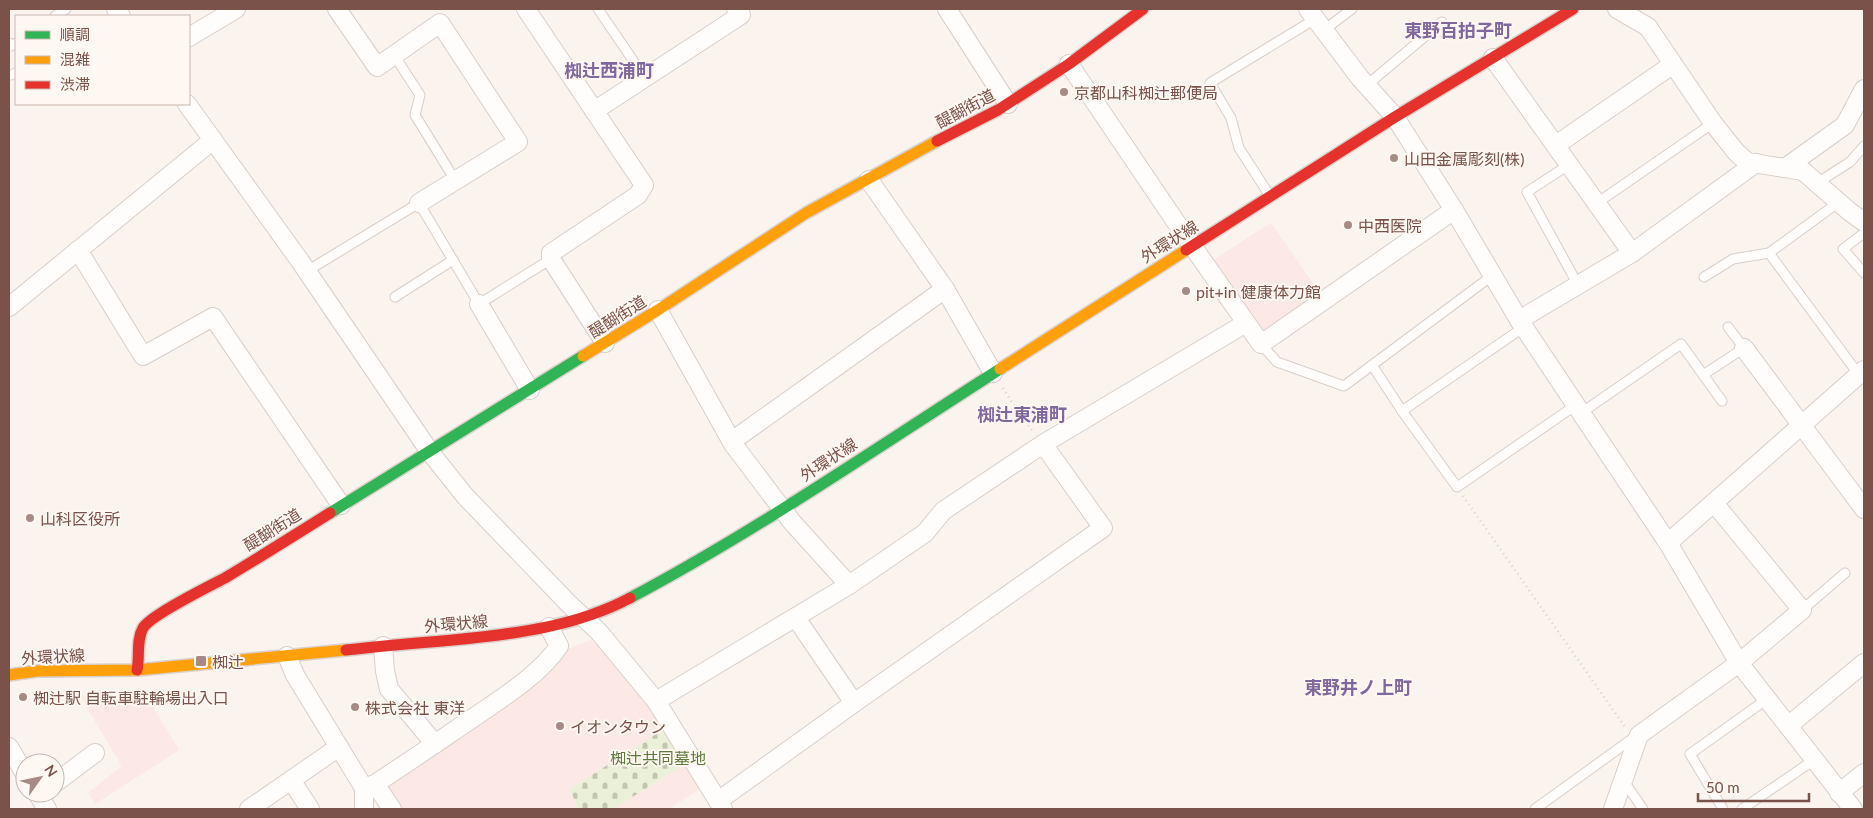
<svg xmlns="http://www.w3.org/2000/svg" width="1873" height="818" font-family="Lato,'Noto Sans JP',sans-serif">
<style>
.commercial{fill:#fce9e5}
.cemetery{fill:url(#cemetery-stones)}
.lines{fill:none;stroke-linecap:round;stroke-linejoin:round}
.lane-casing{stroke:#d9ceca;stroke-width:11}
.street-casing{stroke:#d9ceca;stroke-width:20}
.fast-casing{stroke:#dbd0cb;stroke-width:14}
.slow-casing{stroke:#dbd0cb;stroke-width:14}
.jam-casing{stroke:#dbd0cb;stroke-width:14}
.path{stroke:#dcd1ce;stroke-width:2.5;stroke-dasharray:1 4;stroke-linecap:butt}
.lane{stroke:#fefdfc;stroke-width:9}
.street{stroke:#fefdfc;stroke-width:18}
.fast{stroke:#30b455;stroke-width:11}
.slow{stroke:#ff9f0a;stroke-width:11}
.jam{stroke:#e5322d;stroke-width:11}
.poi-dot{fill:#a78a83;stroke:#fff7f2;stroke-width:2}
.labels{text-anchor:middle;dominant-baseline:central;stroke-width:4;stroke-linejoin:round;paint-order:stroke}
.poi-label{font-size:16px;fill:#7b524a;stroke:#fff7f2;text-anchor:start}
.street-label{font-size:16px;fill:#7b524a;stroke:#fff7f2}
.park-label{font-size:16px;fill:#5d7b3e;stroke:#fff7f2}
.neighbourhood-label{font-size:18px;font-weight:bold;fill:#80679e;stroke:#fff7f2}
</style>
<defs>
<pattern id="cemetery-stones" width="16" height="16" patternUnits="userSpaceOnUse" patternTransform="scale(1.25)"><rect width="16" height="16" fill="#ebf0d8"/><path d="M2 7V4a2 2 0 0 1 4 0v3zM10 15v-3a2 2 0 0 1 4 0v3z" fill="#c3c5b1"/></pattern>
</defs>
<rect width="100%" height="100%" fill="#faf3ee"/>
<!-- commercial -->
<g class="commercial">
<path d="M1271 223 1320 293 1264 333 1213 260Z"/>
<path d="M596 638 647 701 665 728 570 789 578 809H397L380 785 554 662 570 648Z"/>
<path d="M142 689 179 750 95 804 88 793 122 766 80 696Z"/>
<path d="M687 763 701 788 672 807V809H613Z"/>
</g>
<!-- cemetery -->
<path class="cemetery" d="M665 728 687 763 613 809H578L570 789Z"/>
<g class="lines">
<!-- lane casing -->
<g class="lane-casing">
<g id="lane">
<path d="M598 9 645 78"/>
<path d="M55 16 66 9"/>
<path d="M1324 30 1352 9"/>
<path d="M9 43 11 46 16 43"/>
<path d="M394 55 420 95 415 115 455 180"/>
<path d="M11 75 16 73"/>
<path d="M1367 85 1442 22"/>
<path d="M1570 164 1527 192 1578 285"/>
<path d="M1817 183 1850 162 1864 146"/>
<path d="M1270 196 1239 148 1231 118 1210 83 1315 19"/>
<path d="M1597 203 1713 123"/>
<path d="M1864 233 1843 249 1864 273"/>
<path d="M1769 253 1859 375"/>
<path d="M307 271 419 203 479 304 551 259"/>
<path d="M1704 277 1733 259 1769 253 1839 202"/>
<path d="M395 297 453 260"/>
<path d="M1261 344 1277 362 1344 386 1493 275"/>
<path d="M1372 365 1402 411 1457 487 1576 405"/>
<path d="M1703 375 1744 348 1728 327"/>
<path d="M1402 411 1524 327"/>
<path d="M1581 413 1681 344 1722 401"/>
<path d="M1802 610 1845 573"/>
<path d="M1623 780 1643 809"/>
<path d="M1535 809 1636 736"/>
<path d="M1723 809 1690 754 1767 699"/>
<path d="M1742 809 1814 760"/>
</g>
</g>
<!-- street casing -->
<g class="street-casing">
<g id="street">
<path d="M116 9 121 16"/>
<path d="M337 9 377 67 440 23 518 142 419 203"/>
<path d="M526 9 644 185 638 195 551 253V259L605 343"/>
<path d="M947 9 1008 104"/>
<path d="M1308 9 1360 78 1395 117 1454 210 1519 320 1668 543 1739 663 1853 809"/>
<path d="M1617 9 1648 27 1713 123 1736 152 1747 162 1803 171 1850 212 1864 222"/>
<path d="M189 37 236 9"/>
<path d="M1493 58 1632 253"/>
<path d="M1069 64 1182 231 1261 344 1454 210"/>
<path d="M187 104 300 261 430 452 465 496 568 603 599 632 656 701 723 809"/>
<path d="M594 111 741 15 736 9"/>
<path d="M1556 145 1672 65"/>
<path d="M1785 168 1845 125 1864 89"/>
<path d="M869 180 945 289 993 373"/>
<path d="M78 250 143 356 213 317 341 505"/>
<path d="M479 304 530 390"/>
<path d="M9 307 213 140"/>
<path d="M658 310 733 444 792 522 849 585"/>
<path d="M1519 320 1632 253 1756 163"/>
<path d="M1744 348 1864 509"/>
<path d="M732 441 945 289"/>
<path d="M1668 543 1864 370"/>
<path d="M796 618 854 703"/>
<path d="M383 646 385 671 389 689 435 744"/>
<path d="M287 656 295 675 364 788V809"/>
<path d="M656 701 849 585 925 533 943 511 1043 444 1246 323"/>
<path d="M1788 726 1864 663"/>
<path d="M9 747 25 774"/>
<path d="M291 780 310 809"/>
<path d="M55 783 95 753"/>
<path d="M375 784 392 809"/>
<path d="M364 788 375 784C407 763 439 741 470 720 499 700 540 675 559 646L549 627"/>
<path d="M37 793 47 809"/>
<path d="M1839 793 1864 773"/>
<path d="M718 801 854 703 1103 528 1043 444"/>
<path d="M249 809 339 747"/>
<path d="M1613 809 1639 735 1739 663 1802 610 1714 503"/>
</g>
</g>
<!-- fast casing -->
<g class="fast-casing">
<g id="fast">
<path d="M330 513 583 356"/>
<path d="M630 598C758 530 878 447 1000 369"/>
</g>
</g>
<!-- slow casing -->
<g class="slow-casing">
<g id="slow">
<path d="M583 356 658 310 806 213 937 141"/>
<path d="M1000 369 1186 250"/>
<path d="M9 675 37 671 137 670 346 650"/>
</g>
</g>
<!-- jam casing -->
<g class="jam-casing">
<g id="jam">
<path d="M937 141 998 110 1069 64 1143 9"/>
<path d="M1186 250 1395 117 1573 9"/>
<path d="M346 650C382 646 417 643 453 640 514 634 575 627 630 598"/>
<path d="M137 670C140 657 136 640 143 628 151 615 208 587 225 578 260 557 295 535 330 513"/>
</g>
</g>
<!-- path -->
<g class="path">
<path d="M1003 388 1016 409 1034 433"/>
<path d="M1463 496 1625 727"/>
</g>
<!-- lane -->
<use href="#lane" class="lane"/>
<!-- street -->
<use href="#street" class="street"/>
<!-- fast -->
<use href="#fast" class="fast"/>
<!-- slow -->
<use href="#slow" class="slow"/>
<!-- jam -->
<use href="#jam" class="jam"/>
</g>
<!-- markers -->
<g class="poi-dot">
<circle cx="1064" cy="92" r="5"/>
<circle cx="1394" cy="158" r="5"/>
<circle cx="1348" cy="225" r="5"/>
<circle cx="1186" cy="291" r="5"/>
<circle cx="30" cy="518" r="5"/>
<rect x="195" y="655" width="12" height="12" rx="2.5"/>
<circle cx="23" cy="697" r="5"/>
<circle cx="355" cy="707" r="5"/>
<circle cx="560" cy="726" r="5"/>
</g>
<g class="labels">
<!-- poi labels -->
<g class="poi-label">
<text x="1074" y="92">京都山科椥辻郵便局</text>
<text x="1404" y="158">山田金属彫刻(株)</text>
<text x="1358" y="225">中西医院</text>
<text x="1196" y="291">pit+in 健康体力館</text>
<text x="40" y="518">山科区役所</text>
<text x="212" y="661">椥辻</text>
<text x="33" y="697">椥辻駅 自転車駐輪場出入口</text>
<text x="365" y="707">株式会社 東洋</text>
<text x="570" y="726">イオンタウン</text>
</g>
<!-- street labels -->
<g class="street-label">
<text transform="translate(965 108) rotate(-28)">醍醐街道</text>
<text transform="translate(1169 241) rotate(-32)">外環状線</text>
<text transform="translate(617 316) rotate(-32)">醍醐街道</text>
<text transform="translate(828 459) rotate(-33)">外環状線</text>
<text transform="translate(272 529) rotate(-32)">醍醐街道</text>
<text transform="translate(456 623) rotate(-5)">外環状線</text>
<text transform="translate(53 656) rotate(-3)">外環状線</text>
</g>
<!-- park labels -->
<g class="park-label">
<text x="658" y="757">椥辻共同墓地</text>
</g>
<!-- neighbourhood labels -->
<g class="neighbourhood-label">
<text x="1458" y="30">東野百拍子町</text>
<text x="609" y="70">椥辻西浦町</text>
<text x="1022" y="414">椥辻東浦町</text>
<text x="1358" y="687">東野井ノ上町</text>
</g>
</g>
<!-- border -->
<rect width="1873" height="818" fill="none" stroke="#7b524a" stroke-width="20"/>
<!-- legend -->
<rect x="15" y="15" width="175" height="90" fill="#fff7f2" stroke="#cab5af"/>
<rect x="25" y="31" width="25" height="8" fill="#30b455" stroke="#cab5af"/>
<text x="60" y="40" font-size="15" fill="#7b524a">順調</text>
<rect x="25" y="56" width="25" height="8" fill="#ff9f0a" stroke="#cab5af"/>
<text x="60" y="65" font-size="15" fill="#7b524a">混雑</text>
<rect x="25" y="81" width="25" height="8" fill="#e5322d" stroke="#cab5af"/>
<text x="60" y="90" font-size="15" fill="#7b524a">渋滞</text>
<!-- north arrow -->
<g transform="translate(40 778) rotate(57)"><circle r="24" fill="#fff7f2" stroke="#cab5af"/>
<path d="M0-4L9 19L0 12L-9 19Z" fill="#a78a83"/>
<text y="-8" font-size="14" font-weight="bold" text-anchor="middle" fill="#7b524a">N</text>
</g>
<!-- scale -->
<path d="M1698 793v8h111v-8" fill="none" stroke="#7b524a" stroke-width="2.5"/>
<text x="1706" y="793" font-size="15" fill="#7b524a" stroke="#fff7f2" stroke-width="4" paint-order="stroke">50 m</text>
</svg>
